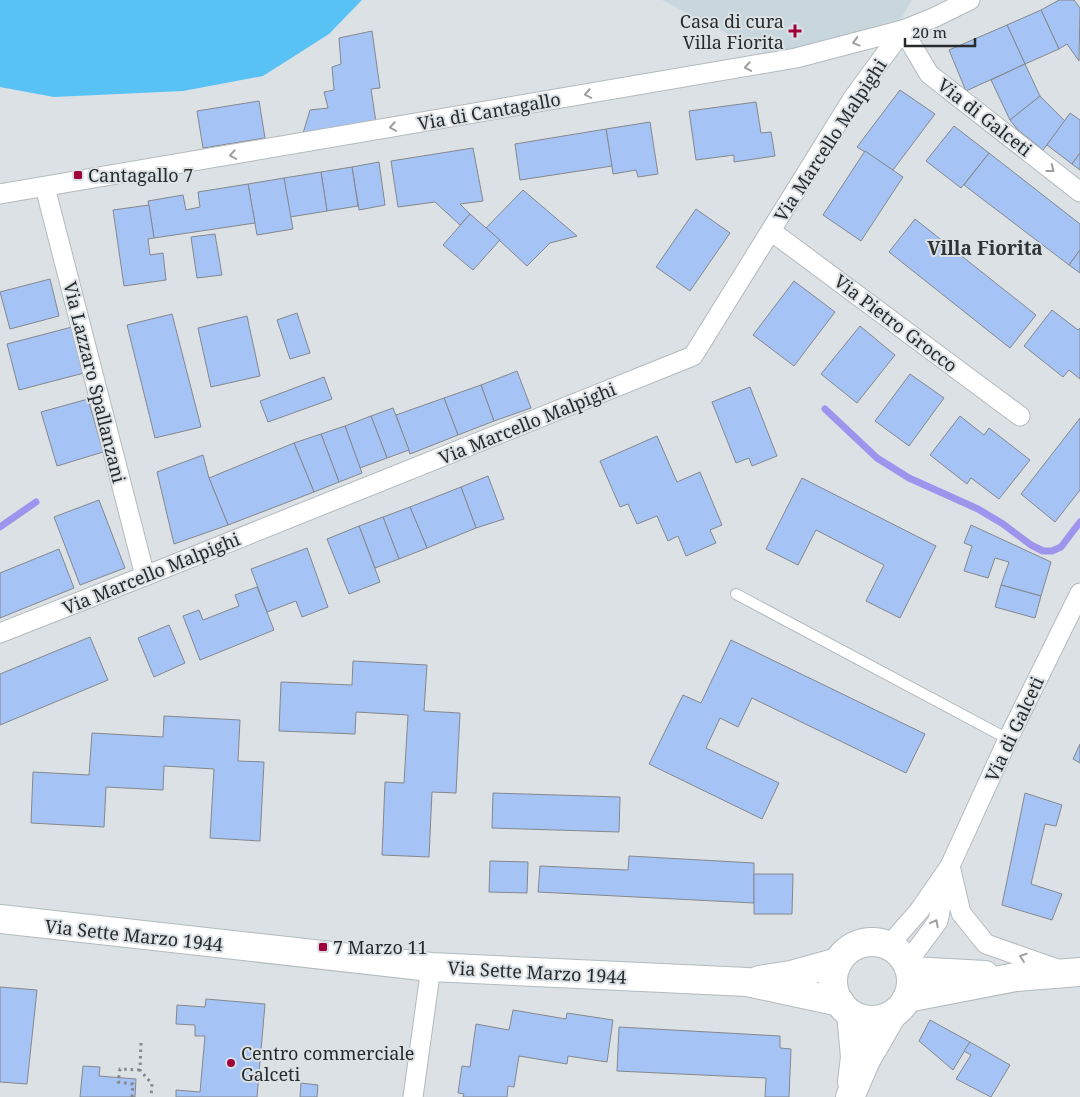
<svg xmlns="http://www.w3.org/2000/svg" width="1080" height="1097" font-family="'Noto Serif',serif">
<style>
.built{fill:#c8d6de}
.green{fill:#59c2f5}
.lines{fill:none;stroke-linecap:round;stroke-linejoin:round}
.stream{stroke:#9e93ed;stroke-width:7}
.building{fill:#a5c3f5;stroke:#85888d}
.lane-casing{stroke:#b3babd;stroke-width:12}
.street-casing{stroke:#b3babd;stroke-width:21}
.secondary-casing{stroke:#b3babd;stroke-width:30}
.path{stroke:#84888b;stroke-width:3;stroke-dasharray:2.5 4;stroke-linecap:butt}
.lane{stroke:#fff;stroke-width:10}
.street{stroke:#fff;stroke-width:19}
.secondary{stroke:#fff;stroke-width:28}
.oneway{stroke:#9ea0a0}
.poi-dot{fill:#a0003a;stroke:#dbe1e5;stroke-width:2}
.labels{text-anchor:middle;dominant-baseline:central;stroke-width:4;stroke-linejoin:round;paint-order:stroke}
.poi-label{font-size:18px;fill:#282b2c;stroke:#dbe1e5;text-anchor:start}
.street-label{font-size:18px;fill:#282b2c;stroke:#dbe1e5}
.neighbourhood-label{font-size:19px;font-weight:bold;fill:#2f3437;stroke:#dbe1e5}
</style>
<rect width="100%" height="100%" fill="#dbe1e5"/>
<!-- built -->
<path class="built" d="M662 0H912L901 19 779 60Z"/>
<!-- green -->
<path class="green" d="M0 0H362L329 34 263 76 183 91 54 97 0 87Z"/>
<g class="lines">
<!-- stream -->
<g class="stream">
<path d="M825 409 877 458 909 478 978 509 1003 524 1031 545 1043 551H1052L1061 547 1080 522"/>
<path d="M0 527 36 502"/>
</g>
</g>
<!-- building -->
<g class="building">
<path d="M1059 0H1074L1080 8 1079 61 1067 44 1059 49 1041 10Z"/>
<path d="M1041 10 1059 49 1025 64 1007 25Z"/>
<path d="M1007 25 1025 64 966 91 949 50Z"/>
<path d="M372 31 380 88 371 89 377 129 301 140 310 110 328 108 324 92 334 90 332 67 341 64 339 38Z"/>
<path d="M1025 64 1040 96 1010 120 991 80Z"/>
<path d="M900 90 935 114 893 170 857 147Z"/>
<path d="M1040 96 1065 121 1043 150 1017 129 1010 120Z"/>
<path d="M259 101 265 138 203 148 197 111Z"/>
<path d="M756 102 761 133 771 132 775 156 734 162V155L696 160 689 111Z"/>
<path d="M1070 113 1080 120V153L1072 164 1047 145Z"/>
<path d="M650 122 658 174 638 177 636 170 613 174 606 129Z"/>
<path d="M954 126 989 153 961 188 926 161Z"/>
<path d="M606 129 612 166 520 180 515 144Z"/>
<path d="M473 148 483 201 460 204 470 214 460 225 435 202 398 207 391 161Z"/>
<path d="M865 151 903 177 861 241 823 215Z"/>
<path d="M989 153 1080 224V250L1069 265 964 185Z"/>
<path d="M1080 153V170L1072 164Z"/>
<path d="M379 162 385 205 359 210 352 167Z"/>
<path d="M352 167 358 206 327 211 321 172Z"/>
<path d="M321 172 327 211 290 217 284 178Z"/>
<path d="M284 178 293 229 257 235 248 184Z"/>
<path d="M248 184 255 223 154 238 148 201 183 195 186 210 200 207 198 192Z"/>
<path d="M523 190 577 236 550 243 527 266 486 228Z"/>
<path d="M149 205 154 238 148 239 150 255 163 253 166 280 124 286 113 210Z"/>
<path d="M696 209 730 233 690 291 656 267Z"/>
<path d="M470 214 500 240 473 270 443 245Z"/>
<path d="M915 219 1036 315 1010 348 889 252Z"/>
<path d="M215 234 222 275 197 278 191 237Z"/>
<path d="M1080 250V273L1069 265Z"/>
<path d="M50 279 59 316 10 329 0 292Z"/>
<path d="M794 281 835 312 794 366 753 335Z"/>
<path d="M1052 310 1078 330 1080 328V379L1069 370 1063 377 1024 346Z"/>
<path d="M297 313 310 353 290 359 277 320Z"/>
<path d="M172 314 201 427 155 438 127 325Z"/>
<path d="M247 316 260 376 211 387 198 328Z"/>
<path d="M860 326 895 355 857 403 821 374Z"/>
<path d="M72 327 84 373 19 390 7 344Z"/>
<path d="M517 371 531 408 494 421 481 385Z"/>
<path d="M910 374 944 398 909 446 875 421Z"/>
<path d="M324 377 332 399 268 422 260 401Z"/>
<path d="M481 385 494 421 458 435 444 398Z"/>
<path d="M750 387 777 456 752 466 749 458 736 463 712 402Z"/>
<path d="M444 398 458 435 410 454 396 415Z"/>
<path d="M88 399 103 452 57 466 41 412Z"/>
<path d="M393 408 409 450 387 458 371 416Z"/>
<path d="M371 416 387 458 360 468 345 426Z"/>
<path d="M960 416 984 435 989 428 1030 460 999 499 971 478 967 484 930 455Z"/>
<path d="M1080 418V490L1055 522 1021 494Z"/>
<path d="M345 426 362 473 339 482 321 434Z"/>
<path d="M321 434 339 482 314 492 294 443Z"/>
<path d="M657 436 677 482 700 472 722 525 710 530 716 543 686 556 678 536 668 541 657 516 637 524 628 504 620 507 600 461Z"/>
<path d="M294 443 314 492 228 525 209 478Z"/>
<path d="M203 455 209 478 228 525 174 544 157 472Z"/>
<path d="M488 476 504 519 476 528 461 487Z"/>
<path d="M802 478 936 546 900 618 866 601 884 565 816 530 798 565 766 549Z"/>
<path d="M461 487 476 528 427 548 410 507Z"/>
<path d="M99 500 125 568 80 585 54 517Z"/>
<path d="M410 507 427 548 399 559 383 517Z"/>
<path d="M383 517 399 559 375 568 359 526Z"/>
<path d="M971 525 1051 562 1041 596 1001 585 1009 562 995 558 988 578 964 571 972 546 964 543Z"/>
<path d="M359 526 380 582 349 594 327 539Z"/>
<path d="M307 548 328 607 302 617 296 601 267 612 251 569Z"/>
<path d="M59 549 74 588 0 618V573Z"/>
<path d="M1001 585 1041 596 1035 618 995 607Z"/>
<path d="M257 587 274 630 200 660 183 616 199 610 203 620 239 606 235 595Z"/>
<path d="M169 625 185 663 154 677 138 638Z"/>
<path d="M90 637 108 680 0 725V674Z"/>
<path d="M731 640 925 734 906 773 752 698 738 727 720 718 706 748 779 783 762 819 649 764 683 695 701 703Z"/>
<path d="M353 661 427 665 424 711 460 713 456 793 432 792 429 857 382 855 385 782 404 783 408 715 356 712 355 734 279 731 281 682 352 685Z"/>
<path d="M164 716 240 720 238 761 264 762 260 841 210 838 214 769 164 766 163 790 106 787 104 827 31 823 33 772 89 775 92 733 163 737Z"/>
<path d="M1080 744V763L1073 759Z"/>
<path d="M493 793 620 797 619 832 492 828Z"/>
<path d="M1025 793 1062 805 1056 826 1045 824 1031 884 1062 894 1052 920 1002 905Z"/>
<path d="M629 856 754 863V903L538 892 540 866 628 870Z"/>
<path d="M490 861 528 862 527 893 489 892Z"/>
<path d="M754 874H793L792 914H754Z"/>
<path d="M0 987 37 990 27 1084 0 1082Z"/>
<path d="M206 999 265 1004 257 1097H176V1090L200 1092 205 1036H195V1025L176 1024 177 1005 205 1007Z"/>
<path d="M513 1010 566 1019 567 1013 613 1020 607 1062 568 1056 567 1064 519 1056 514 1087 508 1086 507 1097H463L464 1094 458 1093 462 1066 470 1067 476 1024 509 1030Z"/>
<path d="M930 1020 970 1042 953 1070 919 1041Z"/>
<path d="M619 1027 780 1036V1048L791 1049 789 1097H765L766 1078 617 1071Z"/>
<path d="M970 1042 1010 1065 991 1097 956 1079 971 1055 964 1051Z"/>
<path d="M83 1066 100 1067 99 1076 136 1079 135 1097H80Z"/>
<path d="M301 1083 318 1085 317 1097H300Z"/>
</g>
<g class="lines">
<!-- lane casing -->
<g class="lane-casing">
<path id="lane" d="M736 594 1008 739"/>
</g>
<!-- street casing -->
<g class="street-casing">
<g id="street">
<path d="M903 30 929 74 1080 192"/>
<path d="M45 187 145 576"/>
<path d="M0 194 796 58 903 30 933 18 970 0"/>
<path d="M771 231 1020 416"/>
<path d="M0 633 145 576 693 356 853 98 903 30"/>
<path d="M950 866 961 913 986 944 1060 970"/>
<path d="M889 945 919 911 950 866 1008 739 1080 593"/>
<path d="M907 963 938 921 947 877"/>
<path d="M413 1097 431 967"/>
</g>
</g>
<!-- secondary casing -->
<g class="secondary-casing">
<g id="secondary">
<path d="M0 919 431 967 747 982 840 1002"/>
<circle cx="872" cy="981" r="39"/>
<path d="M911 971 985 975"/>
<path d="M759 980 791 975 838 962"/>
<path d="M907 998 1016 977 1080 972"/>
<path d="M851 1014 855 1057 852 1082"/>
<path d="M850 1097 866 1060 892 1015"/>
</g>
</g>
<!-- path -->
<g class="path">
<path d="M141 1043 140 1070 152 1084 151 1097"/>
<path d="M132 1097 133 1084 118 1082 120 1069 140 1070"/>
</g>
<!-- lane -->
<use href="#lane" class="lane"/>
<!-- street -->
<use href="#street" class="street"/>
<!-- secondary -->
<use href="#secondary" class="secondary"/>
</g>
<!-- one-way arrows -->
<defs><path id="oneway-chevron" d="M-2-3.5L2.5 0L-2 3.5" fill="none" stroke-width="1.6" stroke-linecap="round" stroke-linejoin="round" transform="scale(1.25)"/></defs>
<g class="oneway">
<use href="#oneway-chevron" transform="translate(856 42) rotate(165)"/>
<use href="#oneway-chevron" transform="translate(748 67) rotate(170)"/>
<use href="#oneway-chevron" transform="translate(588 94) rotate(170)"/>
<use href="#oneway-chevron" transform="translate(393 127) rotate(170)"/>
<use href="#oneway-chevron" transform="translate(233 155) rotate(170)"/>
<use href="#oneway-chevron" transform="translate(1051 169) rotate(38)"/>
<use href="#oneway-chevron" transform="translate(935 923) rotate(-62)"/>
<use href="#oneway-chevron" transform="translate(1023 957) rotate(-161)"/>
</g>
<!-- markers -->
<g class="poi-dot">
<path d="M792.5 23.5h5v5h5v5h-5v5h-5v-5h-5v-5h5z"/>
<rect x="73" y="170" width="10" height="10" rx="2.5"/>
<rect x="318" y="942" width="10" height="10" rx="2.5"/>
<circle cx="231" cy="1063" r="5"/>
</g>
<g class="labels">
<!-- poi labels -->
<g class="poi-label">
<text x="784" y="21" text-anchor="end">Casa di cura<tspan x="784" dy="21">Villa Fiorita</tspan></text>
<text x="88" y="175">Cantagallo 7</text>
<text x="333" y="947">7 Marzo 11</text>
<text x="241" y="1053">Centro commerciale<tspan x="241" dy="21">Galceti</tspan></text>
</g>
<!-- street labels -->
<g class="street-label">
<text transform="translate(489 111) rotate(-10)">Via di Cantagallo</text>
<text transform="translate(985 117) rotate(38)">Via di Galceti</text>
<text transform="translate(830 140) rotate(-57)">Via Marcello Malpighi</text>
<text transform="translate(896 323) rotate(37)">Via Pietro Grocco</text>
<text transform="translate(95 382) rotate(76)">Via Lazzaro Spallanzani</text>
<text transform="translate(527 423) rotate(-22)">Via Marcello Malpighi</text>
<text transform="translate(151 573) rotate(-22)">Via Marcello Malpighi</text>
<text transform="translate(1014 729) rotate(-65)">Via di Galceti</text>
<text transform="translate(134 935) rotate(6)">Via Sette Marzo 1944</text>
<text transform="translate(537 972) rotate(3)">Via Sette Marzo 1944</text>
</g>
<!-- neighbourhood labels -->
<g class="neighbourhood-label">
<text x="985" y="248">Villa Fiorita</text>
</g>
</g>
<!-- scale -->
<path d="M905 38v8h70v-8" fill="none" stroke="#282b2c" stroke-width="2.5"/>
<text x="912" y="38" font-size="15" fill="#282b2c" stroke="#dbe1e5" stroke-width="4" paint-order="stroke">20 m</text>
</svg>
